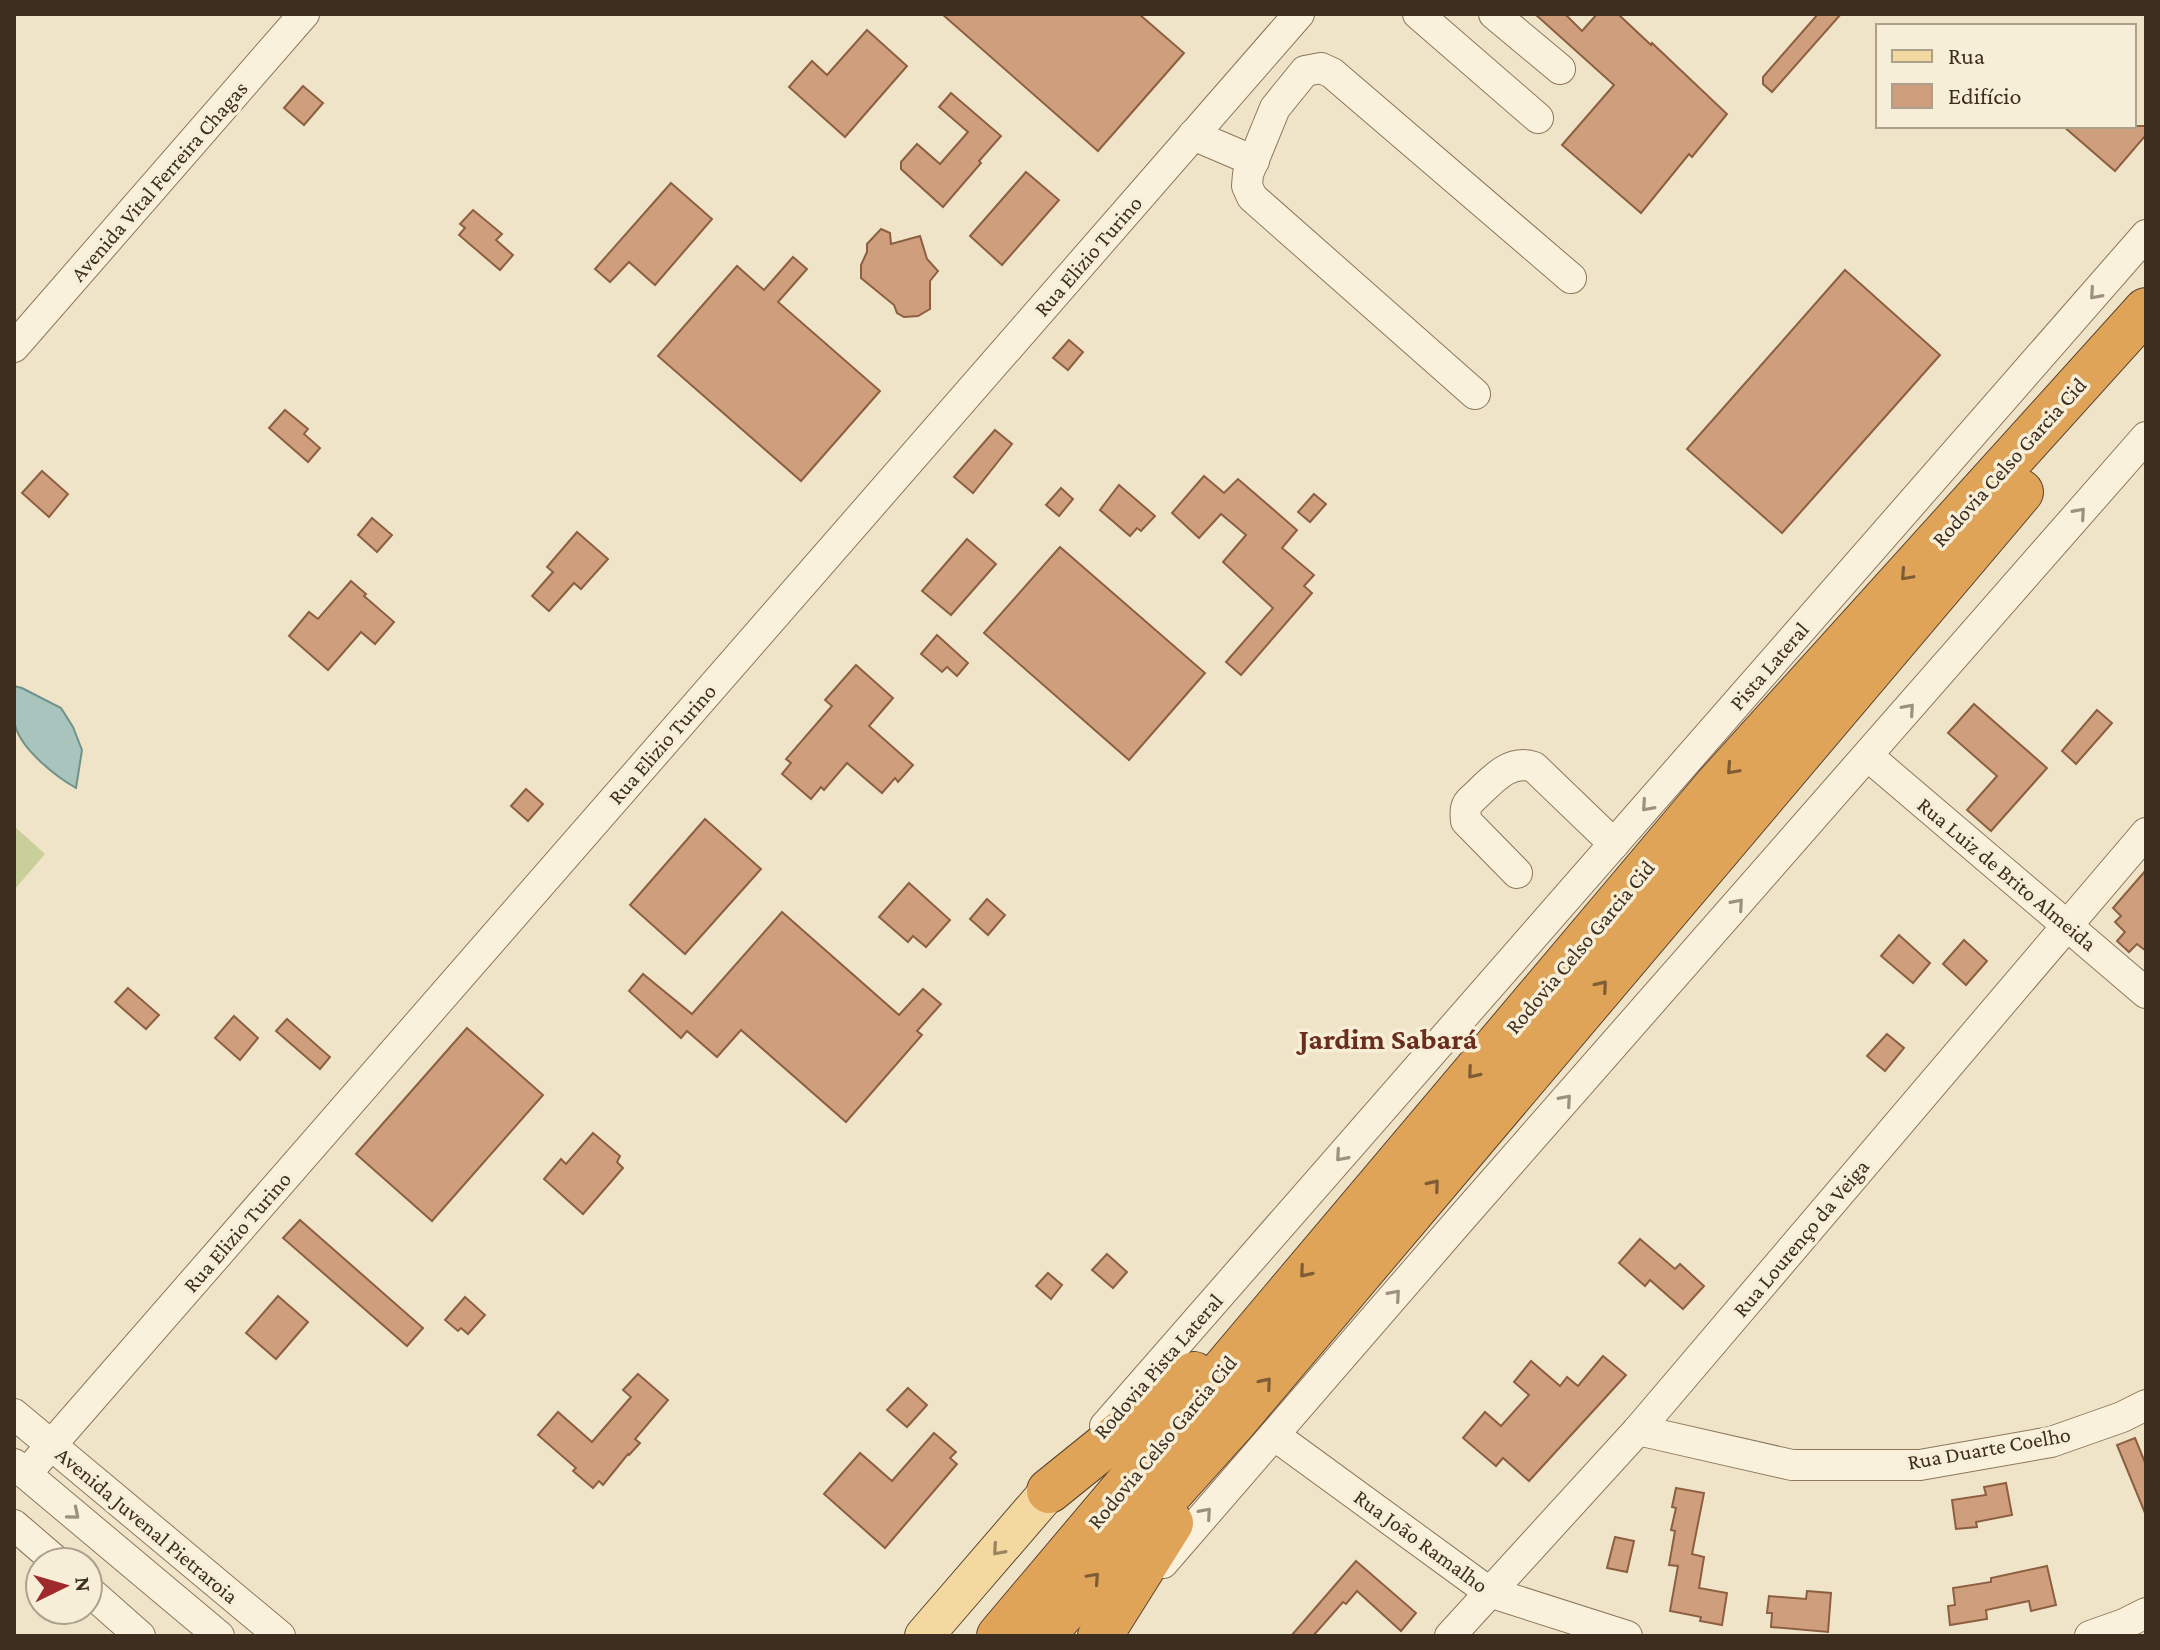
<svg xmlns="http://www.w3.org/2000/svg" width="2160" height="1650" font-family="'Crimson Pro',serif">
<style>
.green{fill:#c9cf9b}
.water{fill:#a9c4bc;stroke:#6f938a;stroke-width:2}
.building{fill:#cf9f7d;stroke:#8d5f41;stroke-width:2}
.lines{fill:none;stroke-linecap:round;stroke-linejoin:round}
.minor-casing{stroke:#8d765c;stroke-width:32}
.major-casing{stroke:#5b4430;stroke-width:40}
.highway-casing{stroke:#5b4430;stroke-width:46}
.minor{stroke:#faf1dc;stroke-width:30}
.major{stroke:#f3d9a0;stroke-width:38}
.highway{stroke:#e0a458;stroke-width:44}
.oneway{stroke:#9c907e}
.oneway2{stroke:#7e5d36}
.oneway3{stroke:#988460}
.labels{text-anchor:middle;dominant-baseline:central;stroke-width:7;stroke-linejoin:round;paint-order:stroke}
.street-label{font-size:22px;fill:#3d2e20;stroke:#f7eed8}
.district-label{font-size:30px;font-weight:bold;fill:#6b2e1e;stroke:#f7eed8}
</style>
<rect width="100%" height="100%" fill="#f0e4c8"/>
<!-- green -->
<path class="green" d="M14 826 45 854 14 890Z"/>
<!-- water -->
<path class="water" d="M14 686 22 688 61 708 73 727 82 750 76 788C55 776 21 749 15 725 12 713 14 698 14 686Z"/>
<!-- building -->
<g class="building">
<path d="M942 14H1139L1184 53 1098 151Z"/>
<path d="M1535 14H1565L1582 31 1597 14H1618L1651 45 1652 43 1727 114 1692 157 1689 154 1641 213 1562 145 1614 85Z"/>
<path d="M1818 14H1841L1772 92 1763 84V77Z"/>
<path d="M867 30 907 66 845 137 789 87 812 61 827 75Z"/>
<path d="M303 86 323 103 304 125 284 108Z"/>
<path d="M951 93 1001 136 979 161 981 163 943 207 901 169V162L917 144 940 164 968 132 939 107Z"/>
<path d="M2063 126H2146V135L2115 171Z"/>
<path d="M1026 172 1059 200 1002 265 970 236Z"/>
<path d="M671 183 712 219 655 285 629 262 610 282 595 269Z"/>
<path d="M473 210 502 234 496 240 513 255 500 270 459 235 465 228 460 224Z"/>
<path d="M881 229 890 233 891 244 920 236 927 259 938 271 930 281V309L918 316 904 317 897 313 894 305 861 278V265L867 252V244Z"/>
<path d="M793 257 807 269 778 302 880 391 801 481 658 356 737 266 764 290Z"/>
<path d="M1845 270 1940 355 1782 533 1687 449Z"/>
<path d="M1069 340 1083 352 1068 370 1053 358Z"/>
<path d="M285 410 308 429 304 434 320 448 308 462 269 428Z"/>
<path d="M995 430 1012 444 973 493 954 477Z"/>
<path d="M42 471 68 494 49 517 22 493Z"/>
<path d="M1204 476 1224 493 1238 479 1297 530 1282 548 1314 575 1304 586 1312 593 1241 675 1226 662 1273 608 1223 562 1246 535 1221 514 1199 538 1172 513Z"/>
<path d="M1119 485 1155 516 1141 531 1137 528 1130 536 1100 510Z"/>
<path d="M1061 488 1073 499 1059 516 1046 505Z"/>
<path d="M1314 494 1326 504 1310 522 1298 512Z"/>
<path d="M372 518 392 535 377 552 358 535Z"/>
<path d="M577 532 608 559 581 589 574 583 549 611 532 596 553 572 547 567Z"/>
<path d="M967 539 996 564 951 615 922 591Z"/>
<path d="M1060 547 1205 673 1129 760 984 633Z"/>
<path d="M351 581 366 594 364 596 394 622 375 644 361 632 328 670 289 636 309 612 318 619Z"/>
<path d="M937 635 968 663 957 676 947 667 942 672 921 654Z"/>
<path d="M856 665 893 698 869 726 913 765 898 782 895 778 882 793 847 763 824 790 821 787 811 799 782 774 791 763 786 759 832 706 825 700Z"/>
<path d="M1974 704 2047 768 1991 831 1967 810 1997 776 1948 733Z"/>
<path d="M2097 710 2112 723 2076 764 2062 751Z"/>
<path d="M526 789 543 804 528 821 511 806Z"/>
<path d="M705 819 761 869 685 954 630 905Z"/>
<path d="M2146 870V951L2137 944 2129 952 2117 941 2125 932 2115 922 2121 916 2113 908Z"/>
<path d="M909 883 950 920 926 947 913 936 908 942 879 917Z"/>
<path d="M987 899 1005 915 988 935 970 919Z"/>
<path d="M782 912 899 1015 923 989 941 1004 917 1031 922 1035 846 1122 741 1030 717 1057 687 1031 681 1038 629 991 643 974 692 1014Z"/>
<path d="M1899 935 1930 963 1913 983 1881 956Z"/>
<path d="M1964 940 1987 961 1966 985 1943 964Z"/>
<path d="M128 988 159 1015 146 1029 115 1002Z"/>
<path d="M234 1016 258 1038 240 1060 215 1038Z"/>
<path d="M287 1019 330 1057 320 1069 276 1031Z"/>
<path d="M467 1028 543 1095 432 1221 356 1154Z"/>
<path d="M1887 1034 1904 1048 1885 1071 1867 1056Z"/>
<path d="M593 1133 620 1156 617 1162 623 1168 583 1214 544 1179 561 1159 566 1164Z"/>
<path d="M300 1220 423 1328 407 1346 283 1238Z"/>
<path d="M1640 1239 1675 1269 1680 1264 1704 1286 1683 1309 1650 1280 1645 1286 1619 1263Z"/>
<path d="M1107 1254 1127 1272 1113 1288 1092 1270Z"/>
<path d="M1048 1273 1062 1285 1051 1299 1036 1286Z"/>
<path d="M278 1296 308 1322 276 1359 246 1333Z"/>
<path d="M465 1297 485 1315 468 1334 461 1328 458 1331 445 1320Z"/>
<path d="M1603 1356 1626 1375 1529 1481 1503 1458 1496 1466 1463 1438 1485 1412 1501 1426 1529 1395 1514 1382 1531 1361 1560 1386 1567 1377 1578 1386Z"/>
<path d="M638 1374 668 1400 635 1439 640 1443 629 1455 628 1454 603 1485 599 1481 593 1488 573 1471 576 1468 538 1435 558 1412 592 1442 631 1397 623 1390Z"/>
<path d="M908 1388 927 1405 907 1427 887 1410Z"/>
<path d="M934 1433 956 1452 950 1458 957 1464 885 1548 824 1494 860 1453 892 1481Z"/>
<path d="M2135 1438 2146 1465 2145 1513 2117 1445Z"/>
<path d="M2006 1483 2012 1515 1976 1522 1977 1527 1956 1529 1952 1500 1986 1495 1984 1487Z"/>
<path d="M1676 1488 1704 1493 1692 1554 1704 1557 1699 1588 1727 1593 1722 1625 1700 1621 1701 1617 1670 1611 1678 1566 1669 1565 1675 1531 1671 1530 1676 1508 1672 1507Z"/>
<path d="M1615 1537 1634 1541 1627 1572 1607 1568Z"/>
<path d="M1356 1561 1416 1613 1401 1631 1357 1591 1346 1604 1343 1602 1313 1636H1291Z"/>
<path d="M2047 1566 2056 1605 2031 1611 2029 1601 1986 1610 1987 1619 1950 1625 1948 1606 1955 1605 1953 1588 1991 1582V1578Z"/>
<path d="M1807 1591 1831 1593 1828 1632 1771 1627 1772 1613H1767L1769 1596 1806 1599Z"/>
</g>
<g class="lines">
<!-- minor casing -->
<g class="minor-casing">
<g id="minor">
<path d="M1418 14 1538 118"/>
<path d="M1494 14 1560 69"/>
<path d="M1193 135 1254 161"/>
<path d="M14 347 304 14"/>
<path d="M1475 394 1252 197 1247 186 1248 174 1275 108 1305 71 1321 68 1332 73 1571 278"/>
<path d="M1868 756 2146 993"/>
<path d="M1517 873 1466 821C1465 811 1465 805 1472 799 1490 783 1508 758 1534 767L1614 844"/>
<path d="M14 1414 280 1636"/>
<path d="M1105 1426 2146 235"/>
<path d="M1638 1430 1792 1465H1920L2051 1442 2122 1417 2146 1405"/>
<path d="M1274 1435 1489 1592 1627 1636"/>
<path d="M14 1464 219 1636"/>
<path d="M26 1474 1299 14"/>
<path d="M14 1525 57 1562"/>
<path d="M1163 1563 1459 1221 2146 437"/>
<path d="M88 1590 140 1636"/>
<path d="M1450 1636 1638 1430 2146 833"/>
<path d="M2090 1636 2124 1624 2146 1613"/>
</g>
</g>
<!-- major casing -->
<g class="major-casing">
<path id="major" d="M924 1636 1049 1491"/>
</g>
<!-- highway casing -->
<g class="highway-casing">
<g id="highway">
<path d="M1049 1491 1194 1374"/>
<path d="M999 1636 1716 786 2146 310"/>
<path d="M1042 1636 1235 1421 2021 492"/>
<path d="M1100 1636 1171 1523"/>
</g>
</g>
<!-- minor -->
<use href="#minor" class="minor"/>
<!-- major -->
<use href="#major" class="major"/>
<!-- highway -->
<use href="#highway" class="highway"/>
</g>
<!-- one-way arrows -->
<defs><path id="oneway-chevron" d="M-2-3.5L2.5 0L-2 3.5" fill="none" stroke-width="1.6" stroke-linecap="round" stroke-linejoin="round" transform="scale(2)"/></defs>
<g class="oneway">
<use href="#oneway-chevron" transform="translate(2095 294) rotate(131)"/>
<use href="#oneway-chevron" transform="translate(2080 513) rotate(-49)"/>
<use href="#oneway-chevron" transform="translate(1909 709) rotate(-49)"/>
<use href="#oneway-chevron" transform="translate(1647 806) rotate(131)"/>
<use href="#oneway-chevron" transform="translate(1738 904) rotate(-49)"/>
<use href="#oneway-chevron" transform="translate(1566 1100) rotate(-49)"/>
<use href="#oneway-chevron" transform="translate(1341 1156) rotate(131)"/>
<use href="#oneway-chevron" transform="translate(1395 1295) rotate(-49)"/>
<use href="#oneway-chevron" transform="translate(1206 1513) rotate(-49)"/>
<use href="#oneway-chevron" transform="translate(74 1514) rotate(40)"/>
</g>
<g class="oneway2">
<use href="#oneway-chevron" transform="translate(1906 575) rotate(132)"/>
<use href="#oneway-chevron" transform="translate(1732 769) rotate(132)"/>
<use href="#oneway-chevron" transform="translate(1602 986) rotate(-50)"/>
<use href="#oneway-chevron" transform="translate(1473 1073) rotate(130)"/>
<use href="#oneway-chevron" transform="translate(1434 1185) rotate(-50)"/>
<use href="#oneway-chevron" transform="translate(1305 1272) rotate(130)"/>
<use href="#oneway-chevron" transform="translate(1266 1383) rotate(-50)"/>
<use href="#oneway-chevron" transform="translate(1094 1578) rotate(-48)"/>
</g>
<use class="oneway3" href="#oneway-chevron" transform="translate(998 1550) rotate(131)"/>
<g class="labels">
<!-- street labels -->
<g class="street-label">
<text transform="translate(159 181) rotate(-49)">Avenida Vital Ferreira Chagas</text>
<text transform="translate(1088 256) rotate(-49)">Rua Elizio Turino</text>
<text transform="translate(2009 462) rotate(-48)">Rodovia Celso Garcia Cid</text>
<text transform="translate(1769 666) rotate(-49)">Pista Lateral</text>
<text transform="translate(662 744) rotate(-49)">Rua Elizio Turino</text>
<text transform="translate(2007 874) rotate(40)">Rua Luiz de Brito Almeida</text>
<text transform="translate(1580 947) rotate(-50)">Rodovia Celso Garcia Cid</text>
<text transform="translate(237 1232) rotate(-49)">Rua Elizio Turino</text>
<text transform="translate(1801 1238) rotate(-50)">Rua Lourenço da Veiga</text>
<text transform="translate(1158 1366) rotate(-49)">Rodovia Pista Lateral</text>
<text transform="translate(1162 1442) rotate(-50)">Rodovia Celso Garcia Cid</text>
<text transform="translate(1989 1448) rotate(-10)">Rua Duarte Coelho</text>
<text transform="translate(147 1525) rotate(40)">Avenida Juvenal Pietraroia</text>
<text transform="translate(1421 1541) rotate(36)">Rua João Ramalho</text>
</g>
<!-- district labels -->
<g class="district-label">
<text x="1388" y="1038">Jardim Sabará</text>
</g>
</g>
<!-- border -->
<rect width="2160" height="1650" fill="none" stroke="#3d2e20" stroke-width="32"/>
<!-- legend -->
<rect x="1876" y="24" width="260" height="104" fill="#f7eed8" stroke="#ada18e" stroke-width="2"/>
<rect x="1892" y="50" width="40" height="12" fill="#f3d9a0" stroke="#ada18e" stroke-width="2"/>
<text x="1948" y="64" font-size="24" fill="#3d2e20">Rua</text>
<rect x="1892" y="84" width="40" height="24" fill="#cf9f7d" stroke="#ada18e" stroke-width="2"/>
<text x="1948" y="104" font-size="24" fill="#3d2e20">Edifício</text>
<!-- north arrow -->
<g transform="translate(64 1586) rotate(85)"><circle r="38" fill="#f7eed8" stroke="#ada18e" stroke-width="2"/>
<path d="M0-6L14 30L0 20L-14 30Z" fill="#9e2a2b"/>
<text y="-12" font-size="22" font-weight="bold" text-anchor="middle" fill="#3d2e20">N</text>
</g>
</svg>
